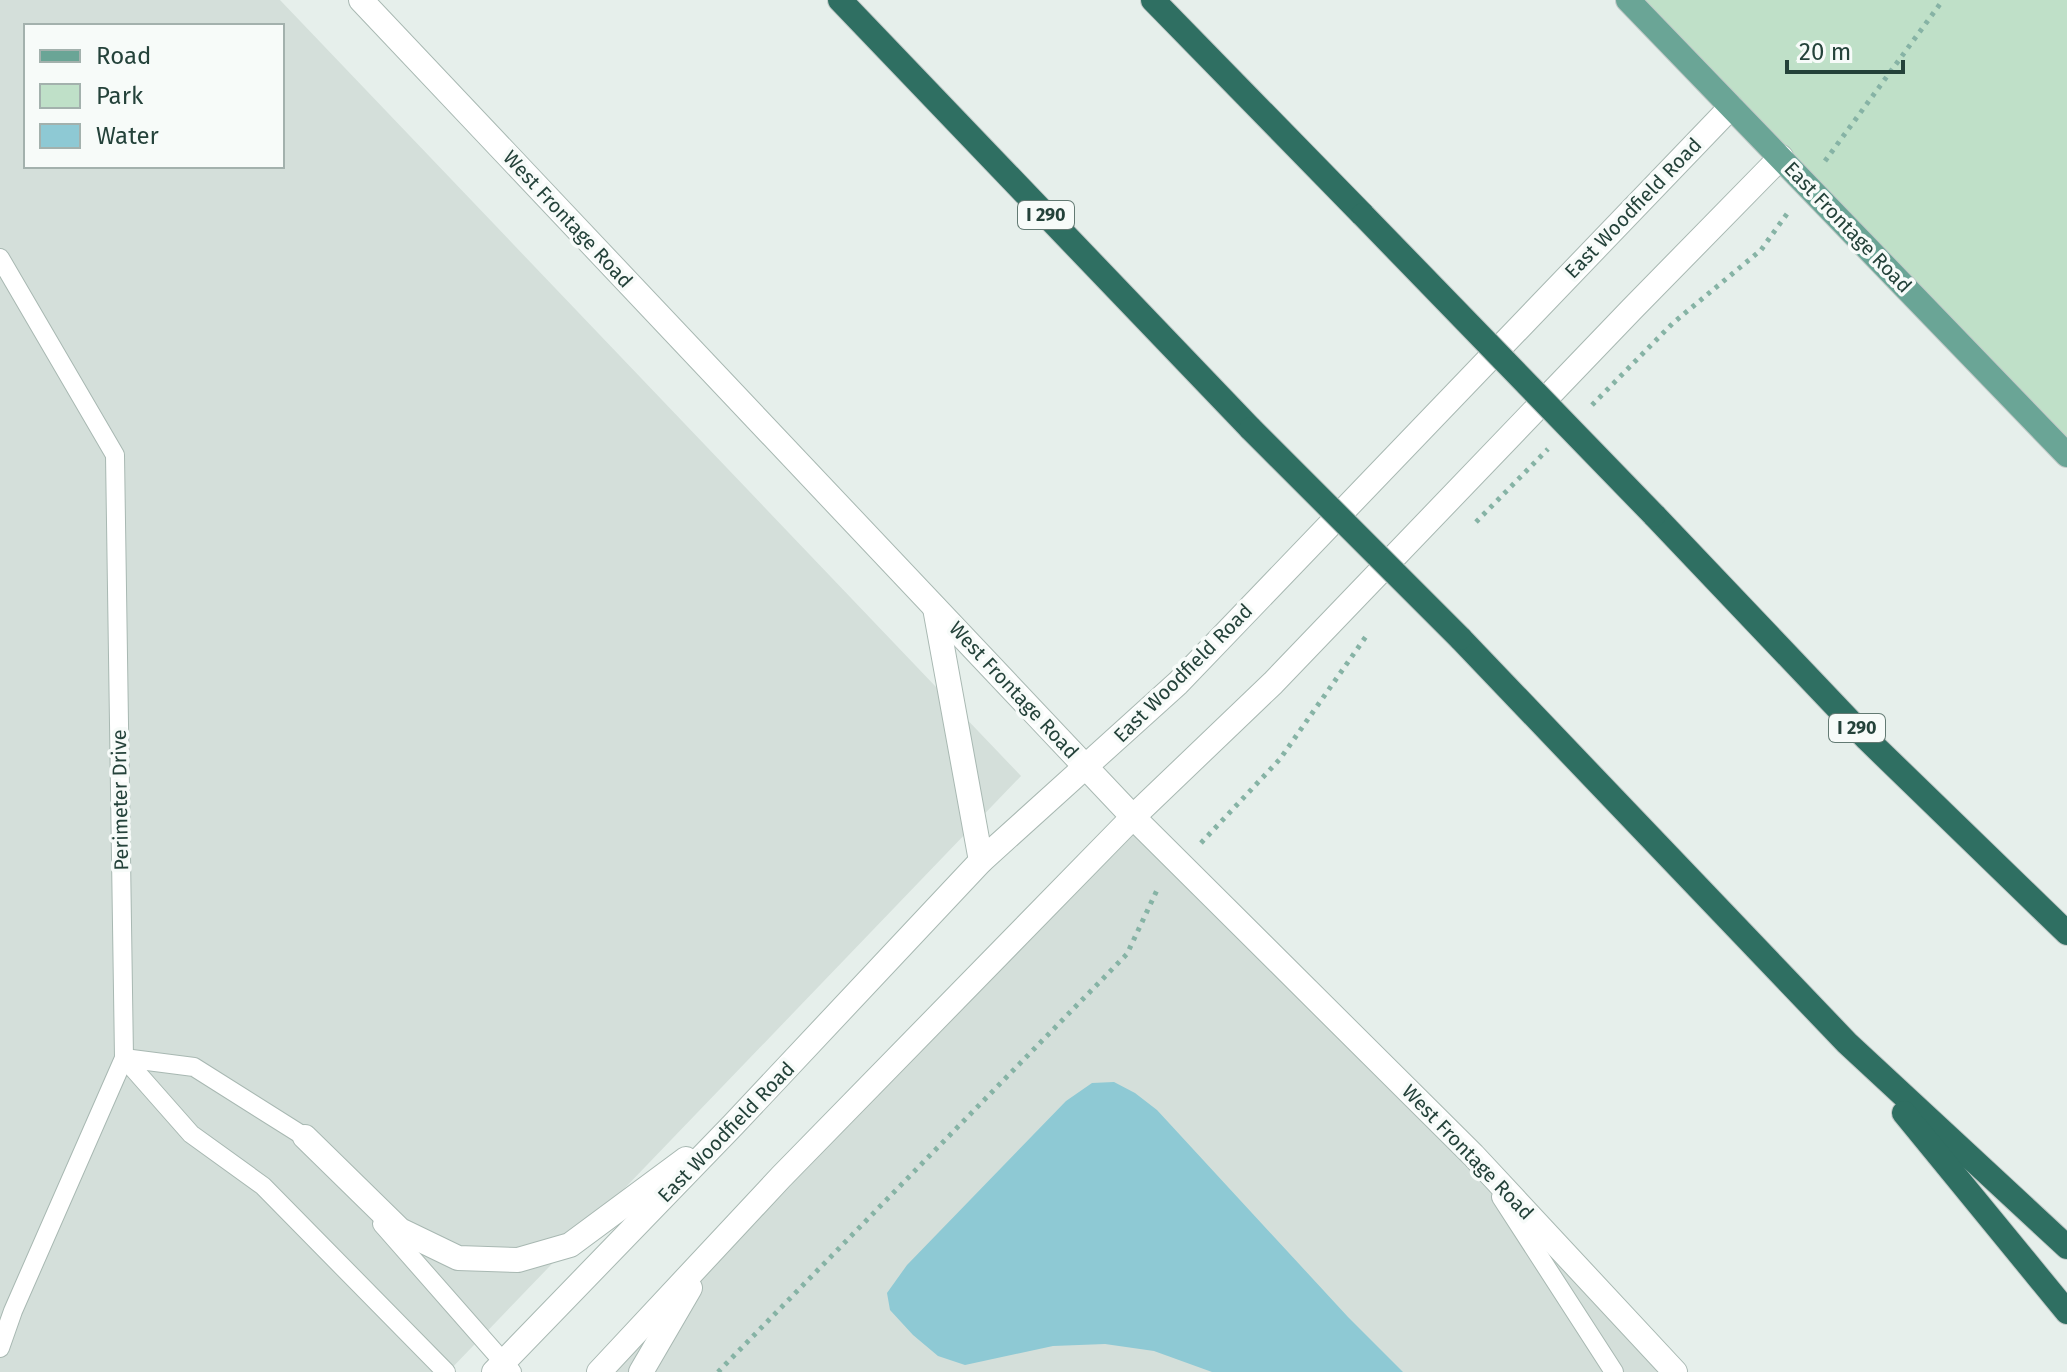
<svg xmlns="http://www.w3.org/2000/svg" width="2067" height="1372" font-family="'Fira Sans',sans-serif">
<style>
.built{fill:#d4dfda;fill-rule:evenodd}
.green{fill:#bfe0c8}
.water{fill:#8ec9d4}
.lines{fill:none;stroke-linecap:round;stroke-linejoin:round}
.service-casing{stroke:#a8b8b2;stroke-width:20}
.tertiary-casing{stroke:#a8b8b2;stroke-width:26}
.primary-casing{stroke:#c2cac8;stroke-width:26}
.motorway-casing{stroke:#c2cac8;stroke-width:26}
.path{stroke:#86b3a5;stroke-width:5;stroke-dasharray:4 6;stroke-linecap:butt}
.service{stroke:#fff;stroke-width:18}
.tertiary{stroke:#fff;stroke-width:24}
.primary{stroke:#6aa596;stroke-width:24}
.motorway{stroke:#2f6f62;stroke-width:24}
.motorway-bridge-casing{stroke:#c2cac8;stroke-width:26;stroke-linecap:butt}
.motorway-bridge{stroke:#2f6f62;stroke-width:24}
.labels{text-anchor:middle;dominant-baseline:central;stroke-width:7;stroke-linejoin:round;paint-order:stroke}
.shield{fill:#f7fbf9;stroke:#637a73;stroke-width:2}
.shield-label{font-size:18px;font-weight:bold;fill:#24423a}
.street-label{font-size:20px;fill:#24423a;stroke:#f7fbf9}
</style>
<rect width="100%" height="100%" fill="#e6efeb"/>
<!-- built -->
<g class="built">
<path d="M0 0H280L1021 776 448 1372H0ZM26 26H282V166H26Z"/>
<path d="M1132 803 1686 1372H610Z"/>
</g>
<!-- green -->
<path class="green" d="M1627 0H2067V458Z"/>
<!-- water -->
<path class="water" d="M1114 1082 1135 1093 1157 1110 1348 1317 1403 1372H1212L1154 1351 1105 1344 1053 1346 965 1365 938 1356 913 1335 890 1310 887 1293 907 1265 1066 1101 1092 1083Z"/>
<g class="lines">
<!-- service casing -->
<g class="service-casing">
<g id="service">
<path d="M0 258 115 455 124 1058 13 1311 0 1348"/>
<path d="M124 1058 194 1067 305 1137 312 1146"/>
<path d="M124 1058 191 1134 263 1186 446 1372"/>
<path d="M1501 1197 1614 1372"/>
<path d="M382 1224 512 1372"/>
</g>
</g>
<!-- tertiary casing -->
<g class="tertiary-casing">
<g id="tertiary">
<path d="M361 0 1133 817 1473 1155 1675 1372"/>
<path d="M935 608 981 861"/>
<path d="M305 1137 400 1230 458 1258 518 1260 570 1245 686 1159"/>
<path d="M494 1372 733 1125 981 861 1178 683 1731 107"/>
<path d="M599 1372 781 1177 1133 817 1273 683 1632 309 1781 157"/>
<path d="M641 1372 690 1288"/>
</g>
</g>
<!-- primary casing -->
<g class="primary-casing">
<path id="primary" d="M1628 0 2067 455"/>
</g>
<!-- motorway casing -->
<g class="motorway-casing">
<g id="motorway">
<path d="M840 0 1251 429"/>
<path d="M1153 0 1363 215"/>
<path d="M1654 515 1867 739 2067 933"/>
<path d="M1460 638 1847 1043 2067 1247"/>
<path d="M1904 1113 2067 1312"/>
</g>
</g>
<!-- path -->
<g class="path">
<path d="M1825 161 1943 0"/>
<path d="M1592 405 1673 323 1761 250 1789 211"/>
<path d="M1476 522 1548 449"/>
<path d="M1201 843 1280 759 1367 635"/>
<path d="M718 1372 1127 954 1158 888"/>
</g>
<!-- service -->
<use href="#service" class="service"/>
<!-- tertiary -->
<use href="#tertiary" class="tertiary"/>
<!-- primary -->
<use href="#primary" class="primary"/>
<!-- motorway -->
<use href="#motorway" class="motorway"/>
<!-- motorway-bridge casing -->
<g class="motorway-bridge-casing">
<g id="motorway-bridge">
<path d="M1363 215 1654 515"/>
<path d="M1251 429 1460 638"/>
</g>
</g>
<!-- motorway-bridge -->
<use href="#motorway-bridge" class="motorway-bridge"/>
</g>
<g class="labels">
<!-- shield labels -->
<g class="shield">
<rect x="1018" y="201" width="56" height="28" rx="6"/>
<rect x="1829" y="714" width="56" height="28" rx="6"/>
</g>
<g class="shield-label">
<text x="1046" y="215">I 290</text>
<text x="1857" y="728">I 290</text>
</g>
<!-- street labels -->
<g class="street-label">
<text transform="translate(1633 208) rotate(-46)">East Woodfield Road</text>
<text transform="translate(568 219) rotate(47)">West Frontage Road</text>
<text transform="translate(1848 227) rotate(46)">East Frontage Road</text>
<text transform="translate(1183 673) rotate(-45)">East Woodfield Road</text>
<text transform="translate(1014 690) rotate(47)">West Frontage Road</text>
<text transform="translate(120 800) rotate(-91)">Perimeter Drive</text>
<text transform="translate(726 1132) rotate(-46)">East Woodfield Road</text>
<text transform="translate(1468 1152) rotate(46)">West Frontage Road</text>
</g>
</g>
<!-- legend -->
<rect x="24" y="24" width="260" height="144" fill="#f7fbf9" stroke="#a3b1ad" stroke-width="2"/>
<rect x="40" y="50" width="40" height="12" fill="#6aa596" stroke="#a3b1ad" stroke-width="2"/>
<text x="96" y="64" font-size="24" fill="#24423a">Road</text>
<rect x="40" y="84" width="40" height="24" fill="#bfe0c8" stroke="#a3b1ad" stroke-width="2"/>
<text x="96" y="104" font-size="24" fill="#24423a">Park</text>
<rect x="40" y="124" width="40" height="24" fill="#8ec9d4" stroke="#a3b1ad" stroke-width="2"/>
<text x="96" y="144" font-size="24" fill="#24423a">Water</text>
<!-- scale -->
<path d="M1787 60v12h116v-12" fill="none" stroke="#24423a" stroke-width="4"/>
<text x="1799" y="60" font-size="24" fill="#24423a" stroke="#f7fbf9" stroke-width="6" paint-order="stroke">20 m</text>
</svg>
